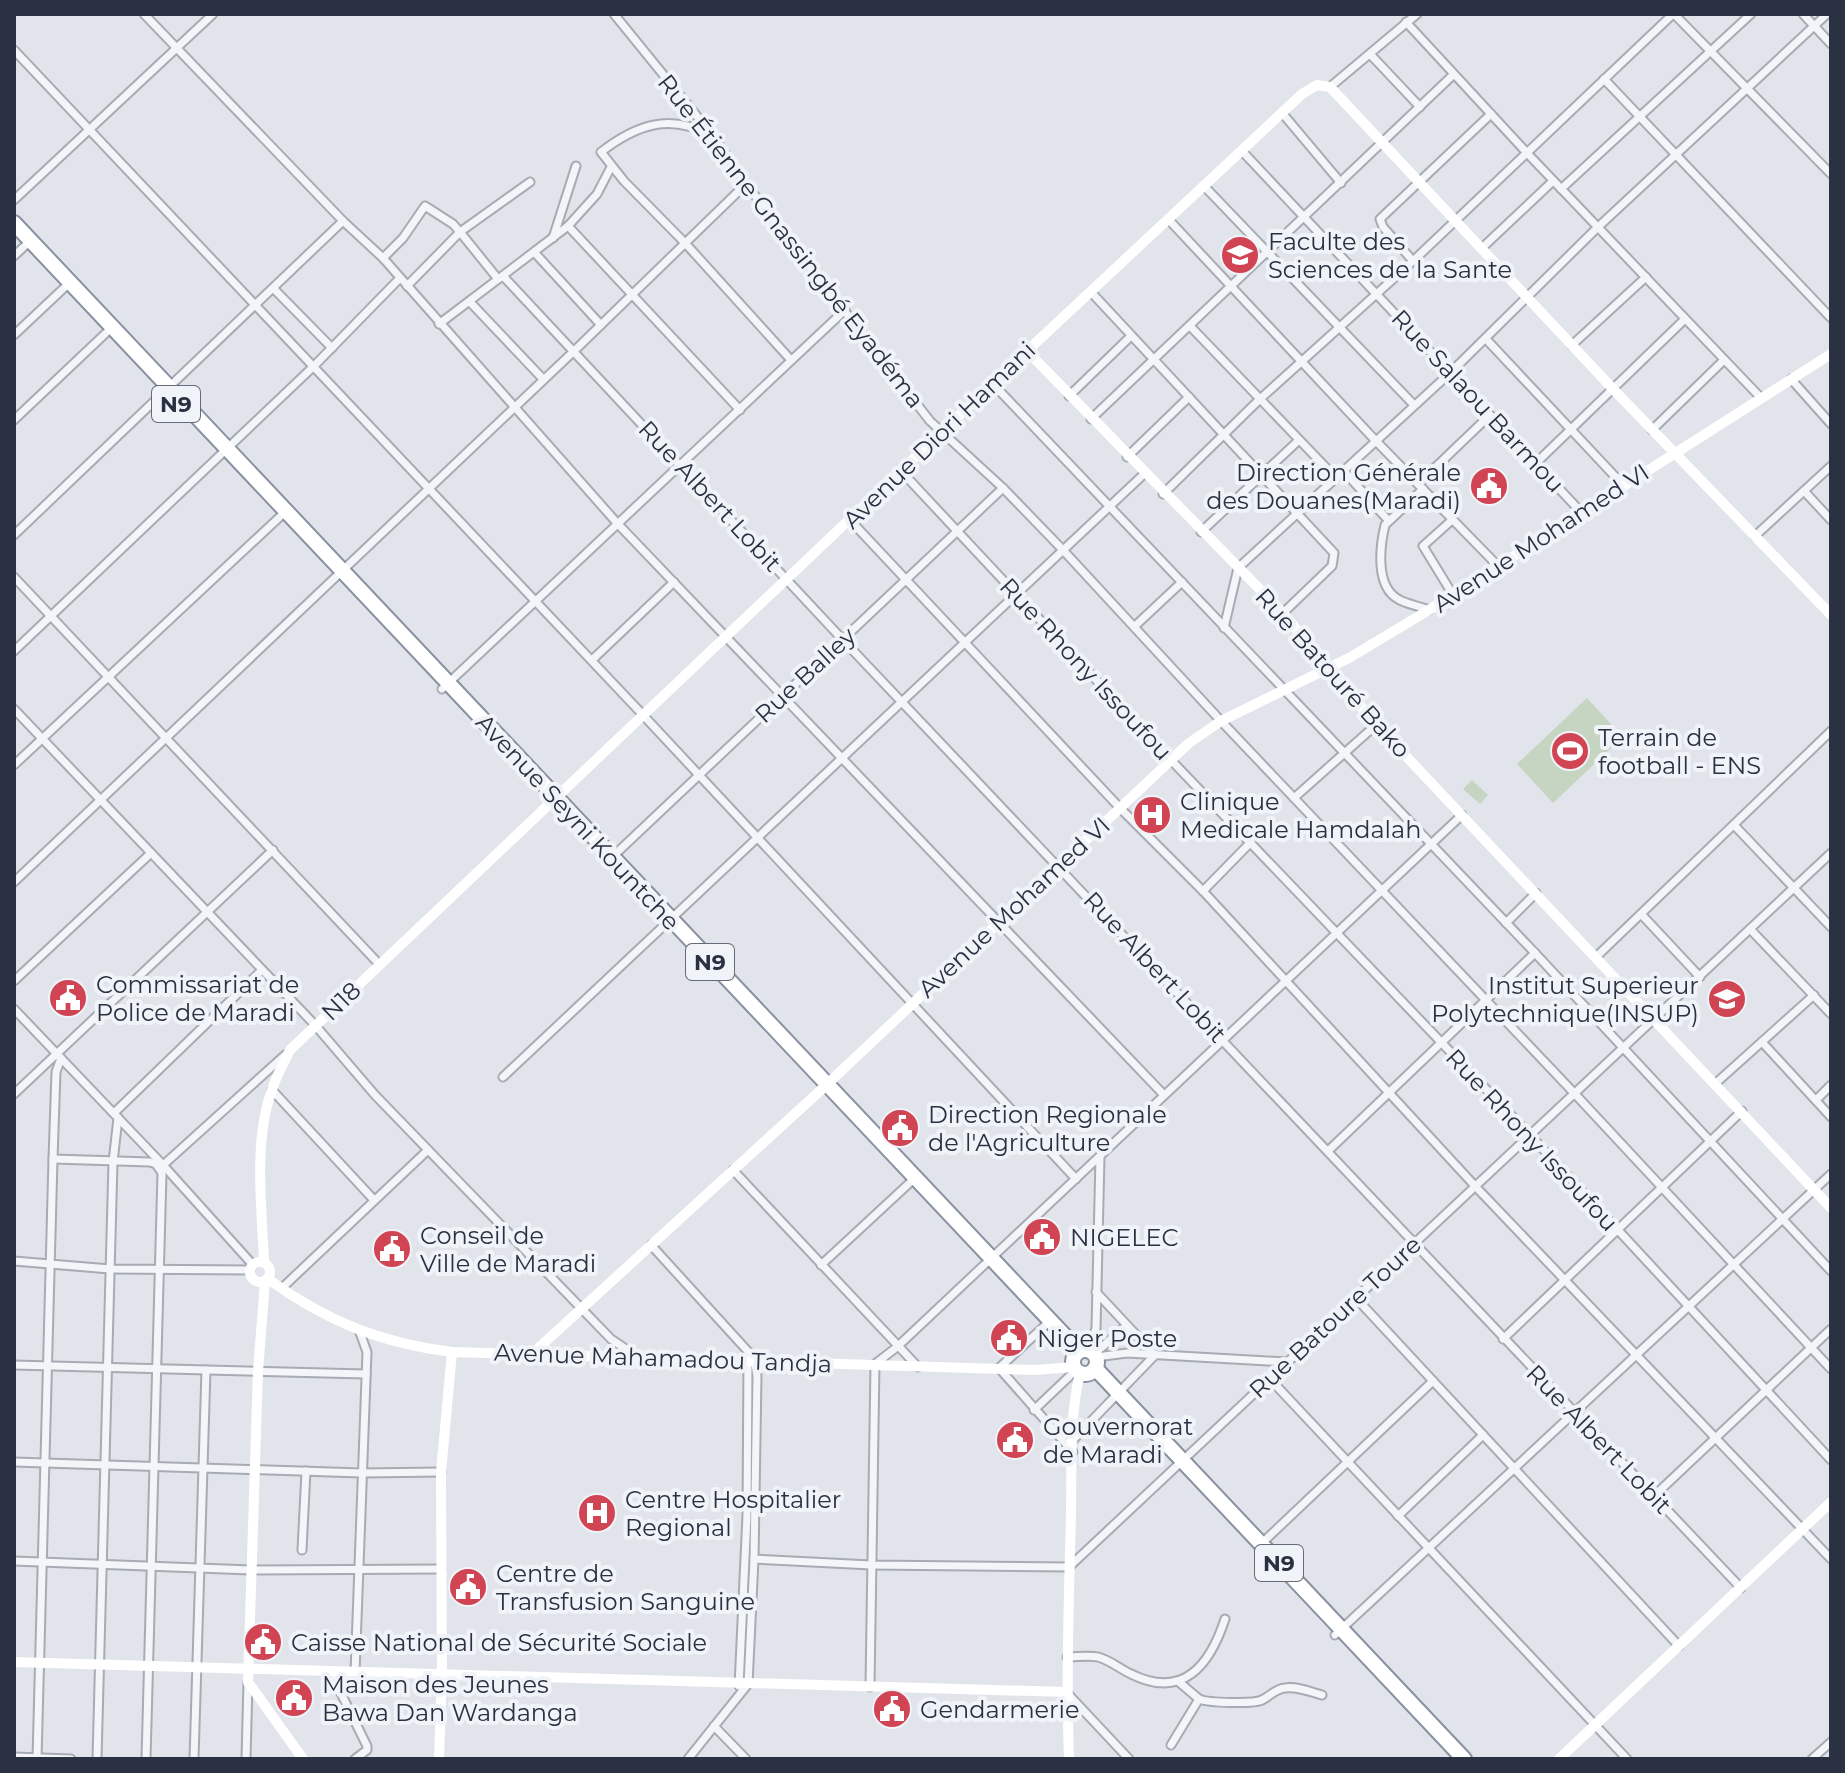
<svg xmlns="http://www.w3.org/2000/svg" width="1845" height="1773" font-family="Montserrat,sans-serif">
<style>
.green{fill:#c6d4c2}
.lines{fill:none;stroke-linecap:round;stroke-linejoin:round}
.street-casing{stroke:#a6abb4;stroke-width:11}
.highway-casing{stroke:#8891a1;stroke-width:18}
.street{stroke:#f3f5f8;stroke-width:7}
.secondary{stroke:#fff;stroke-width:10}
.highway{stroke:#fff;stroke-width:14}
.labels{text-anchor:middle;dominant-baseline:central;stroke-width:8;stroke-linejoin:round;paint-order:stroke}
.shield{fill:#f0f3f7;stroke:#656b78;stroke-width:2}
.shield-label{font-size:22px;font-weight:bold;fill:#293142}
.street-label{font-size:24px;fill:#293142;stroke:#f0f3f7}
.poi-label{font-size:24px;fill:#293142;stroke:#f0f3f7;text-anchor:start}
</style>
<rect width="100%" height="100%" fill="#e1e4ea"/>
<!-- green -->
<g class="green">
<path d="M1587 698 1623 737 1553 803 1517 764Z"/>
<path d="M1472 780 1488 795 1480 804 1463 789Z"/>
</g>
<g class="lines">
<!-- street casing -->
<g class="street-casing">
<g id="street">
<path d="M144 14 343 221 383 258 617 523 1164 1095"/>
<path d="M614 14 713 136 746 184 930 421 1003 488 1062 549 1221 721 1575 1094 1831 1369"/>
<path d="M1674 14 1831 174"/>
<path d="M1803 14 1831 44"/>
<path d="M1406 22 1527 153 1761 398"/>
<path d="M14 50 643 715 1076 1179"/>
<path d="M1370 54 1420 107"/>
<path d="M1604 79 1831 318"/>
<path d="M1330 87 1417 14"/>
<path d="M1283 114 1341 183"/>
<path d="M710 135C669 113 636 125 601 152L624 181 686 244 791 360"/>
<path d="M1242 151 1581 512"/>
<path d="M1205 187 1414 405"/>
<path d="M1561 189 1751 14"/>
<path d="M14 200 213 14"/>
<path d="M1169 220 1375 440 1498 566"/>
<path d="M568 226 740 410"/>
<path d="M553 238 576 166"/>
<path d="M1482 248 1553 181"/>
<path d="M534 252 601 325"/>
<path d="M14 256 30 241"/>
<path d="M383 258 403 238 425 206 453 224 460 232 407 286"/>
<path d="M1413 261 1383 227 1380 219 1491 114"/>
<path d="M503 276 843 640 1741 1588"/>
<path d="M498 279 460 232 530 182"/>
<path d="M274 289 332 348"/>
<path d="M1091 292 1334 553 1332 566 1283 613"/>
<path d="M470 302 543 379"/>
<path d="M439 324 568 226 597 194 611 167"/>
<path d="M1190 326 1335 477"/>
<path d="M14 335 65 287"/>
<path d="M1486 339 1623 485"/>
<path d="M1572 345 1646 277"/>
<path d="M1791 379 1831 424"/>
<path d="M993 384 1535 953 1831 1271"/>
<path d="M1069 396 1131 336"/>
<path d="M1091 419 1453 75"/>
<path d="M14 420 107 332"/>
<path d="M1652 430 1724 360"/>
<path d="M1127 457 1189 397"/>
<path d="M1535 464 1685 319"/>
<path d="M1343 470 1388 520"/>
<path d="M902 472 1171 760 1530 1135 1831 1460"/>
<path d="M1418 484 1490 415"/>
<path d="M1423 489 1385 525C1380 546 1375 586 1398 599 1406 604 1419 606 1429 610"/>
<path d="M1804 491 1831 520"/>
<path d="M1163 494 1260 399 1413 261 1673 14"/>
<path d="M850 520 1120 808 1203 891 1475 1186 1831 1559"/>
<path d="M1452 520 1423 546 1453 595"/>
<path d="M1201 532 1299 440"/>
<path d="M14 535 343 221"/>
<path d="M1755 536 1831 466"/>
<path d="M14 577 379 964"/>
<path d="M1135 626 1182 582"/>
<path d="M1224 628 1238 568 1450 373 1597 228 1827 14"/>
<path d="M14 651 314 366 400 278"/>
<path d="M592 660 674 582"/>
<path d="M442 689 845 310"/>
<path d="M14 709 315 1025 375 1095 611 1339 639 1358"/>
<path d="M14 765 285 512"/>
<path d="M1294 798 1377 724"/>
<path d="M1734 825 1831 927"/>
<path d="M607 862 1003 488"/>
<path d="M14 882 573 352 746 184"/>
<path d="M1203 891 1251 842"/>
<path d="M1642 915 1700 977"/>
<path d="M1506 923 1536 893"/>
<path d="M1750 929 1831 1014"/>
<path d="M1596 957 1831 731"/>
<path d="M14 981 151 853"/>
<path d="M14 1009 163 1165 253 1265"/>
<path d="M1762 1042 1831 1117"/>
<path d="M503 1077 1144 474"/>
<path d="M1716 1083 1814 995"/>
<path d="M272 1090 374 1200"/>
<path d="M14 1094 273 850"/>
<path d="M1816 1100 1831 1085"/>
<path d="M114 1113 262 970"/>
<path d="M1328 1151 1535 953"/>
<path d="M53 1159 150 1162 156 1164 162 1173 146 1759"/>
<path d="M161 1167 285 1055"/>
<path d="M733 1170 918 1367"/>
<path d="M651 1245 754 1358 757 1376 754 1559 748 1684 688 1759"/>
<path d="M14 1261 110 1269 250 1270"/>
<path d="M821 1265 916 1177"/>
<path d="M282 1288 428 1150"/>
<path d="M1356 1298 1679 1646"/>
<path d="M1050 1321 999 1368 1073 1452"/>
<path d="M1503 1339 1742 1111"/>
<path d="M1090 1351 1096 1328 1100 1157"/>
<path d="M1094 1354 1126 1326"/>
<path d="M1096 1357 1127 1353 1286 1362"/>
<path d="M14 1365 366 1374"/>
<path d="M1269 1378 1627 1759"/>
<path d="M1034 1410 1076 1370"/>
<path d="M1073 1440 1155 1355 1096 1292"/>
<path d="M14 1462 361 1473 441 1472"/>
<path d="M1654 1496 1831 1329"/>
<path d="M1398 1516 1483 1435"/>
<path d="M1261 1544 1433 1381"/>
<path d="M302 1550 306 1471"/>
<path d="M754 1559 871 1565 1069 1567 1831 853"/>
<path d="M14 1561 251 1570 441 1569"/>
<path d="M1335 1635 1831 1174"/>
<path d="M1067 1657C1077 1657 1089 1655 1098 1657 1110 1660 1120 1669 1131 1674 1183 1700 1210 1665 1225 1619"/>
<path d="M331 1673 367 1746V1750L355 1759"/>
<path d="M355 1673 367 1352 359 1330"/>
<path d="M739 1686 747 1515 748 1359"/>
<path d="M870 1687 875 1364 897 1347 1462 815"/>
<path d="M1068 1694 1129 1759"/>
<path d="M1199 1699C1208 1703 1254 1704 1262 1700 1270 1696 1275 1689 1285 1688 1297 1686 1311 1692 1322 1695"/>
<path d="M714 1726 746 1759"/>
<path d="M1171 1745 1199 1699 1179 1682"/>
<path d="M14 1757 71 1759"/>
<path d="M37 1759 53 1159 56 1072 61 1058"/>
<path d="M97 1759 113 1162 118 1118"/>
<path d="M194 1759 206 1370"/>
<path d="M246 1759 248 1682"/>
<path d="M1812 1759 1831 1742"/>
</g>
</g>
<!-- highway casing -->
<g class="highway-casing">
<g id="highway">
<path d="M14 223 1079 1351"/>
<circle cx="1085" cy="1362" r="12"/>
<path d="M1095 1368 1464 1759"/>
</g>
</g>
<!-- street -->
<use href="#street" class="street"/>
<!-- secondary -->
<g class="secondary">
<path d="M1027 351 1283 613 1372 720 1831 1208"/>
<circle cx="260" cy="1272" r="10"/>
<path d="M264 1262C262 1210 253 1140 272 1090 276 1076 284 1063 290 1050L1027 351 1302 94 1317 85 1330 87 1613 389 1831 615"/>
<path d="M268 1279C326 1321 380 1343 452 1352L1035 1370 1074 1367"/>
<path d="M265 1281 258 1371 248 1682 303 1759"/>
<path d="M533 1353 821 1090 1189 743 1221 721 1349 658 1429 610 1831 354"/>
<path d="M14 1662 1066 1692"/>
<path d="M439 1759 442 1675 441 1472 452 1352"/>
<path d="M1069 1759C1066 1677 1069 1595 1071 1513 1072 1467 1069 1418 1080 1373"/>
<path d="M1559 1759 1831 1502"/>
</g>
<!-- highway -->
<use href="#highway" class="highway"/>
</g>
<!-- icons -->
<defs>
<g id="university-disc" transform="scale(2)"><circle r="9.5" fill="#d14454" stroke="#f0f3f7"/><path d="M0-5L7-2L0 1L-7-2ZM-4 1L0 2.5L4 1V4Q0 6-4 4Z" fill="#fff"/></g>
<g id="civic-disc" transform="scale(2)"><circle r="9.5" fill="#d14454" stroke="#f0f3f7"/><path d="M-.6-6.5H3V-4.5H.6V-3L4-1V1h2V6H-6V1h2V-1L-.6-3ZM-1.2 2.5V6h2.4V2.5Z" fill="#fff"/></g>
<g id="stadium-disc" transform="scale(2)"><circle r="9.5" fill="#d14454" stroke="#f0f3f7"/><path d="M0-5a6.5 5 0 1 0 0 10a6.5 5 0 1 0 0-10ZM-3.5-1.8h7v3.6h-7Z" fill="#fff"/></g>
<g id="hospital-disc" transform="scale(2)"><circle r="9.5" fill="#d14454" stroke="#f0f3f7"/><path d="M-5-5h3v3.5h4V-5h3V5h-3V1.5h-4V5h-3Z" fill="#fff"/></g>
</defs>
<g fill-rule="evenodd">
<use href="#university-disc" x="1240" y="255"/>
<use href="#civic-disc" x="1489" y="486"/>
<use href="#stadium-disc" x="1570" y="751"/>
<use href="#hospital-disc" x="1152" y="815"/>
<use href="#civic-disc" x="68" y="998"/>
<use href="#university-disc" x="1727" y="999"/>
<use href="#civic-disc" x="900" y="1128"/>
<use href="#civic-disc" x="1042" y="1237"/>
<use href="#civic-disc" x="392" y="1249"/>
<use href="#civic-disc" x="1009" y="1338"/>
<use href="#civic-disc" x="1015" y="1440"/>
<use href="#hospital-disc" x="597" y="1513"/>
<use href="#civic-disc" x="468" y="1587"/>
<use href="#civic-disc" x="263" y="1642"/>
<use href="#civic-disc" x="294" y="1698"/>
<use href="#civic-disc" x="892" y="1709"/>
</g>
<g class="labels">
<!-- shield labels -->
<g class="shield">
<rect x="152" y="386" width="48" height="36" rx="6"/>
<rect x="686" y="944" width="48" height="36" rx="6"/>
<rect x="1255" y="1545" width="48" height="36" rx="6"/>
</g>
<g class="shield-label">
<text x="176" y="404">N9</text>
<text x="710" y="962">N9</text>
<text x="1279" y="1563">N9</text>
</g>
<!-- street labels -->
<g class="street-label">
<text transform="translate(791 241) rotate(52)">Rue Étienne Gnassingbé Eyadéma</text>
<text transform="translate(1478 401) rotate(47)">Rue Salaou Barmou</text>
<text transform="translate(939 435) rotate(-44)">Avenue Diori Hamani</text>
<text transform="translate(710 496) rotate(47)">Rue Albert Lobit</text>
<text transform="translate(1541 538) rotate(-33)">Avenue Mohamed VI</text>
<text transform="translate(1086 669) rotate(47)">Rue Rhony Issoufou</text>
<text transform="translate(1333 673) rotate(48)">Rue Batouré Bako</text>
<text transform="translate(805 675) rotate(-43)">Rue Balley</text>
<text transform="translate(578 822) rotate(47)">Avenue Seyni Kountche</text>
<text transform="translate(1014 907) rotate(-43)">Avenue Mohamed VI</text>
<text transform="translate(1155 967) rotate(47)">Rue Albert Lobit</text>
<text transform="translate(341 1001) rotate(-44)">N18</text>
<text transform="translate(1532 1140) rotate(47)">Rue Rhony Issoufou</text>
<text transform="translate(1335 1317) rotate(-43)">Rue Batoure Toure</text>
<text transform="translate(663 1358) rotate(2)">Avenue Mahamadou Tandja</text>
<text transform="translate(1599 1439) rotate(46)">Rue Albert Lobit</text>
</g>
<!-- poi labels -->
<g class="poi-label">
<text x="1268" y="241">Faculte des<tspan x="1268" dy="28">Sciences de la Sante</tspan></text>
<text x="1461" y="472" text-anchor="end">Direction Générale<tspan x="1461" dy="28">des Douanes(Maradi)</tspan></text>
<text x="1598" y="737">Terrain de<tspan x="1598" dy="28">football - ENS</tspan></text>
<text x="1180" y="801">Clinique<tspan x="1180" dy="28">Medicale Hamdalah</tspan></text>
<text x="96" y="984">Commissariat de<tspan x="96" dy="28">Police de Maradi</tspan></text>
<text x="1699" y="985" text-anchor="end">Institut Superieur<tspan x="1699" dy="28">Polytechnique(INSUP)</tspan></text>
<text x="928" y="1114">Direction Regionale<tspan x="928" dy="28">de l'Agriculture</tspan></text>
<text x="420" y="1235">Conseil de<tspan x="420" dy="28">Ville de Maradi</tspan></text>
<text x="1070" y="1237">NIGELEC</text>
<text x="1037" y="1338">Niger Poste</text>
<text x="1043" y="1426">Gouvernorat<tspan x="1043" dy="28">de Maradi</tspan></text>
<text x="625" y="1499">Centre Hospitalier<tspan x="625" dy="28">Regional</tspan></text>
<text x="496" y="1573">Centre de<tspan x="496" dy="28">Transfusion Sanguine</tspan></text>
<text x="291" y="1642">Caisse National de Sécurité Sociale</text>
<text x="322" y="1684">Maison des Jeunes<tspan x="322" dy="28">Bawa Dan Wardanga</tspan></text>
<text x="920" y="1709">Gendarmerie</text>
</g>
</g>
<!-- border -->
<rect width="1845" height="1773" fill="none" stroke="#293142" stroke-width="32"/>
</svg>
